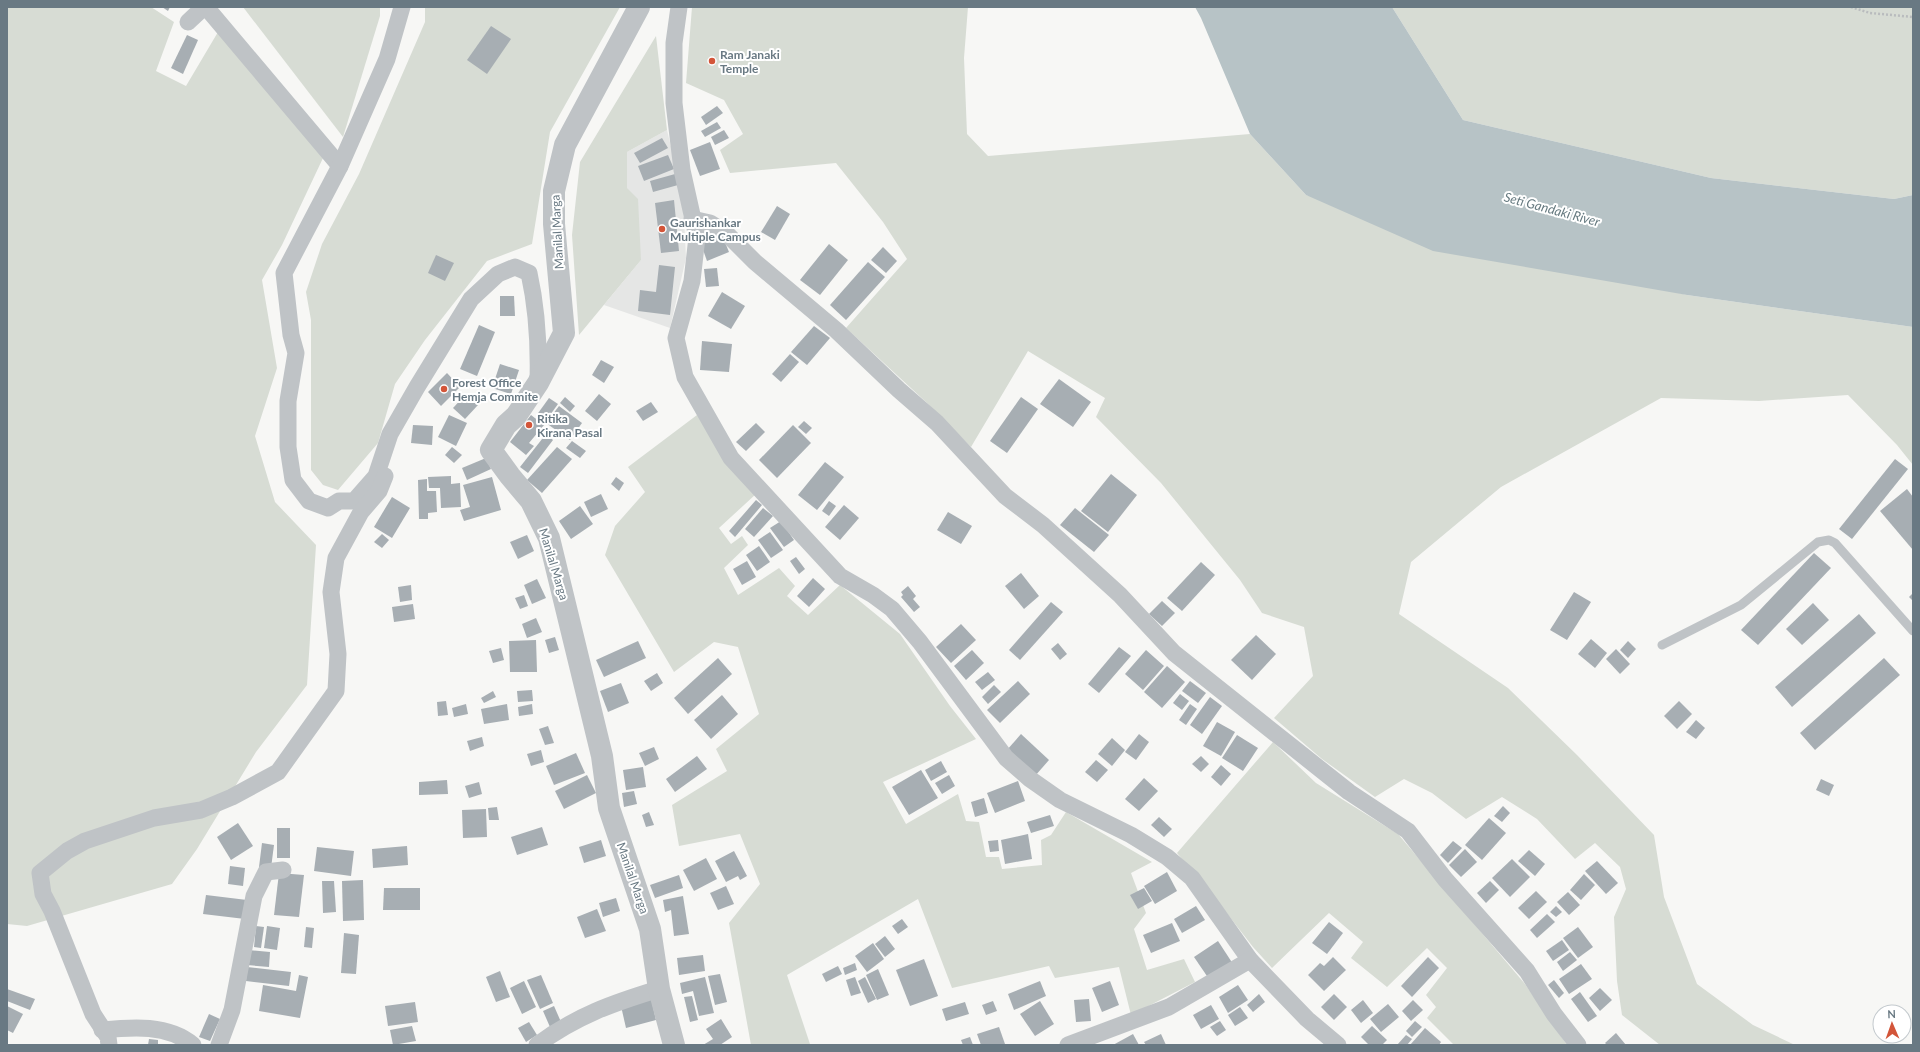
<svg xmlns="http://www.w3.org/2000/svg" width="1920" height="1052" font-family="Lato,sans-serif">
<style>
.built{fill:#e5e6e5}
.green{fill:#d7dcd4}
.water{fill:#b7c3c6}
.building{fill:#a7aeb3}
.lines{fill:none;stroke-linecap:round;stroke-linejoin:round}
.path{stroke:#b9bcbe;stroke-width:2.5;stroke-dasharray:2 2;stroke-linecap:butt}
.service{stroke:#bfc3c6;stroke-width:9}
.minor{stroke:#bfc3c6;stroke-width:17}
.tertiary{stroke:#bfc3c6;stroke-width:22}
.poi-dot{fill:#d35539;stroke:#fff;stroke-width:1.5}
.labels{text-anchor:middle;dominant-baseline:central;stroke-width:4;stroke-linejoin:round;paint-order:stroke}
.poi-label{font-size:12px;font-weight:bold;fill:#697983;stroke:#fff;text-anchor:start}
.street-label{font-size:12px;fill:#697983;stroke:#fff}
.water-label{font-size:13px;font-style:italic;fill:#65797f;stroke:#fff}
</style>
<rect width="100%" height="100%" fill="#f7f7f5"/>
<!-- built -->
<path class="built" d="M667 130 683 197 686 258 670 328 604 305 641 260 627 188V152Z"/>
<!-- green -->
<g class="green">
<path d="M7 7H151L174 22 156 71 186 86 218 32 323 158 282 245 262 280 277 368 255 436 275 502 316 545 307 685 256 752 197 849 172 884 27 926 7 924Z"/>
<path d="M243 7H380V16L343 137Z"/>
<path d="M425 7H620L550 132 532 244 487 261 425 340 395 384 378 443 338 490 323 485 311 470V320L306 292 322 244 359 174 425 22Z"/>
<path d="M692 7H968L964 58 967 134 988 156 1250 134 1306 195 1687 295 1913 327V465L1897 445 1848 395 1759 401 1661 398 1501 487 1411 562 1399 614 1508 688 1577 755 1654 835 1664 897 1697 984 1753 1025 1795 1045H1660L1622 1015 1617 981 1614 917 1626 889 1620 867 1595 843 1575 859 1537 819 1502 797 1466 819 1432 793 1404 779 1375 797 1322 759 1274 718 1313 676 1304 627 1262 613 1240 580 1161 483 1096 417 1105 398 1028 351 971 447 926 402 846 328 907 259 883 222 836 163 730 173 720 150 743 134 724 100 686 83Z"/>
<path d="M1392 7H1913V195L1894 199 1711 178 1463 120Z"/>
<path d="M656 36 667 130 627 152V188L638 199 641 260 579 335 572 235 580 162Z"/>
<path d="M697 415 756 494 719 528 731 544 742 536 748 545 724 568 738 595 779 568 795 586 787 596 808 615 840 585 900 634 950 706 976 739 883 782 906 824 958 794 966 821 979 822 986 857H999L1002 869 1042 865 1041 840 1051 835 1066 812 1152 862 1131 873 1146 913 1134 929 1147 970 1184 959 1195 982 1131 1015 1119 967 1055 978 1049 966 952 988 918 899 787 975 810 1044 751 1045 729 923 760 884 740 834 679 846 672 805 727 771 716 749 759 714 738 647 714 642 674 672 605 555 615 526 645 492 628 467Z"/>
<path d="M1273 742 1316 783 1398 834 1525 984 1567 1045H1454L1427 1018 1436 1007 1426 995 1447 968 1427 948 1387 987 1351 958 1363 942 1329 913 1272 968 1253 947 1212 894 1177 853Z"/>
</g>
<!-- water -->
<path class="water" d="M1195 7H1392L1463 120 1711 178 1894 199 1913 195V327L1687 295 1433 251 1306 195 1250 134 1201 18Z"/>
<!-- building -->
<g class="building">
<path d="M162 7H170L168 11Z"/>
<path d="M491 26 511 39 487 74 467 60Z"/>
<path d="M187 35 198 40 183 74 171 68Z"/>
<path d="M717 106 723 113 706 125 701 117Z"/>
<path d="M717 122 721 128 705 137 701 131Z"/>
<path d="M724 130 729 138 715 145 711 137Z"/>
<path d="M662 138 668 148 640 163 634 153Z"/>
<path d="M710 142 720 169 700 176 690 150Z"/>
<path d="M668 155 674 169 644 181 638 166Z"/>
<path d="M675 174 678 185 653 192 650 181Z"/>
<path d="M674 200 679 251 661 253 655 203Z"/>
<path d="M777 206 790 214 775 240 761 232Z"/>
<path d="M722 235 729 252 707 261 701 244Z"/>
<path d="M829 244 848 260 820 295 800 280Z"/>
<path d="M883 247 897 261 886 273 871 260Z"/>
<path d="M436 255 454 263 445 281 428 273Z"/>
<path d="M868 262 885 277 846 320 830 305Z"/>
<path d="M659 265 675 267 670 315 638 311 640 290 656 292Z"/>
<path d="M717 268 719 286 706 287 704 269Z"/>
<path d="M722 292 745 306 731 329 708 316Z"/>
<path d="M500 296H514L515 316H500Z"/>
<path d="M479 325 495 332 477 376 460 369Z"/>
<path d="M814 326 830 338 807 365 791 352Z"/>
<path d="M702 341 732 344 729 372 700 370Z"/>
<path d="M790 354 799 362 781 382 772 374Z"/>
<path d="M601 360 614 367 604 383 592 375Z"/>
<path d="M500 364 519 370 511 394 492 388Z"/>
<path d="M447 373 460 387 441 406 428 392Z"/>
<path d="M1059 379 1091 402 1073 427 1040 404Z"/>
<path d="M466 394 478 405 465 419 453 408Z"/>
<path d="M599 394 611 404 597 421 585 411Z"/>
<path d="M565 397 575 406 570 412 560 403Z"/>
<path d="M1021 397 1038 409 1007 453 990 441Z"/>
<path d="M549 398 558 404 545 422 536 416Z"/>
<path d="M651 402 658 412 643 421 636 411Z"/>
<path d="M559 406 582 423 570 440 546 423Z"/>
<path d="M449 415 467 423 456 446 438 437Z"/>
<path d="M531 415 544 425 529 443 534 446 526 455 510 442Z"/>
<path d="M804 421 812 428 806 434 798 427Z"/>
<path d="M756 423 765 432 746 451 736 442Z"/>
<path d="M413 425 433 426 432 445 411 443Z"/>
<path d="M793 425 811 443 777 478 759 460Z"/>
<path d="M546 434 553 440 528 473 520 467Z"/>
<path d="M572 441 586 451 580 458 566 448Z"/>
<path d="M452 447 462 455 454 463 445 455Z"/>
<path d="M557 447 572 459 542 493 527 480Z"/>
<path d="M486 458 491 469 467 480 462 468Z"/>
<path d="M1895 459 1908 469 1852 539 1839 529Z"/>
<path d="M825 462 844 477 817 510 798 495Z"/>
<path d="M1111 474 1137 495 1108 532 1081 511Z"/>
<path d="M451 476V484L460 483 461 507 441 508 440 488H429L428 477Z"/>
<path d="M492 477 501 510 464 521 460 510 470 507 463 485Z"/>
<path d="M616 477 624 483 619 491 611 484Z"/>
<path d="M427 479V491H436L437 512 428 513V519H419L418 480Z"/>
<path d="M1907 489 1913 497V550L1880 511Z"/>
<path d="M601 494 608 509 591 517 584 502Z"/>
<path d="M392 497 410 508 392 538 374 527Z"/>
<path d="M756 500 762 505 735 537 729 531Z"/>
<path d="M829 501 836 506 829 516 822 511Z"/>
<path d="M844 505 859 518 840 540 825 527Z"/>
<path d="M580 506 593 524 571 539 559 521Z"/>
<path d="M763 508 773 516 754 537 745 529Z"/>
<path d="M1075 508 1109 535 1094 552 1060 525Z"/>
<path d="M948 512 972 526 961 544 937 530Z"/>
<path d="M781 521 794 540 784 547 770 528Z"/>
<path d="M770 532 783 550 771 558 758 540Z"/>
<path d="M382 534 389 540 382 548 374 542Z"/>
<path d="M527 535 534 551 518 559 510 542Z"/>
<path d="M759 546 770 562 757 571 746 555Z"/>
<path d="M1814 553 1831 568 1758 645 1741 630Z"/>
<path d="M796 557 805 569 799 574 790 561Z"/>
<path d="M747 561 756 577 742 585 733 569Z"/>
<path d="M1201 562 1215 575 1182 611 1167 598Z"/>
<path d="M1021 573 1039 596 1024 609 1005 586Z"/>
<path d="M813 578 825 589 809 607 797 596Z"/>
<path d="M537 579 546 598 532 604 524 585Z"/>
<path d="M411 585 412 600 400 602 398 587Z"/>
<path d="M908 586 916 596 913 599 920 607 914 612 901 597 903 595 901 592Z"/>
<path d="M1574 592 1591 602 1567 640 1550 630Z"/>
<path d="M1913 593V601L1909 597Z"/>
<path d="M524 595 528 606 520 609 515 598Z"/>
<path d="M1162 601 1175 613 1162 626 1149 614Z"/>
<path d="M1051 602 1063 612 1020 660 1009 650Z"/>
<path d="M1813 603 1829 620 1802 645 1786 629Z"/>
<path d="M413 604 415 619 394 622 392 607Z"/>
<path d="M1859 614 1876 633 1792 707 1775 687Z"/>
<path d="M536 618 542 632 527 638 522 624Z"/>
<path d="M961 624 976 640 951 663 936 647Z"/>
<path d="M1256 635 1276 654 1252 680 1231 660Z"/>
<path d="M555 637 559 650 549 653 545 640Z"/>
<path d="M1591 639 1607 653 1595 668 1578 654Z"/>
<path d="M536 640 537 672H510L509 641Z"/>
<path d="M638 641 646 658 604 677 596 660Z"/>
<path d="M1628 641 1636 649 1628 658 1620 650Z"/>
<path d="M1058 643 1067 654 1060 660 1051 649Z"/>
<path d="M1119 647 1131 656 1099 693 1088 684Z"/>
<path d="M501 648 504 660 493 663 489 651Z"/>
<path d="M1616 649 1630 664 1620 674 1606 659Z"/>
<path d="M972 650 984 663 966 680 954 666Z"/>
<path d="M1146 650 1164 666 1143 690 1125 674Z"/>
<path d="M718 658 732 674 688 714 674 698Z"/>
<path d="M1884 658 1900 675 1815 750 1800 733Z"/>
<path d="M1167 666 1185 682 1162 708 1144 692Z"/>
<path d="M988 672 995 680 982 690 975 682Z"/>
<path d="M657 673 663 683 651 691 644 681Z"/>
<path d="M1018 681 1030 694 1000 723 987 710Z"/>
<path d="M1190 681 1206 693 1198 703 1182 691Z"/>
<path d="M621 683 629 703 608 712 600 691Z"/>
<path d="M994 685 1001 692 988 704 982 697Z"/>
<path d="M532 690 533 701 518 702 517 691Z"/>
<path d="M493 691 496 697 484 703 481 698Z"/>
<path d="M1180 694 1189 701 1182 710 1173 703Z"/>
<path d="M722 695 738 714 711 739 694 720Z"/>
<path d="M1210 697 1222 706 1202 734 1190 725Z"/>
<path d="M446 701 448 715 438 716 437 702Z"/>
<path d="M1679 701 1692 714 1677 729 1664 716Z"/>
<path d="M466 704 468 714 454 717 452 708Z"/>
<path d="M507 704 509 720 484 724 481 709Z"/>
<path d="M532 704 533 714 519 716 518 707Z"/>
<path d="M1190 704 1197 709 1186 725 1179 720Z"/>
<path d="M1696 720 1705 728 1696 739 1686 732Z"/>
<path d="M1217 722 1235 732 1221 756 1203 746Z"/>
<path d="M548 726 554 743 545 745 539 729Z"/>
<path d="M1021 734 1049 760 1035 776 1007 750Z"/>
<path d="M1139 734 1149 742 1136 760 1125 752Z"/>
<path d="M1237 735 1258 748 1243 771 1222 758Z"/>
<path d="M482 737 484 746 470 751 467 741Z"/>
<path d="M1112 738 1125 750 1112 766 1098 754Z"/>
<path d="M654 747 659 759 645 766 639 753Z"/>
<path d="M541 750 544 762 531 766 527 754Z"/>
<path d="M576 753 585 773 554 785 546 766Z"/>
<path d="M697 756 707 769 675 792 666 779Z"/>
<path d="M1201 756 1209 764 1201 772 1192 764Z"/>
<path d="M1096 760 1108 770 1097 782 1085 772Z"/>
<path d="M941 761 947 772 931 781 925 770Z"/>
<path d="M1221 765 1231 774 1221 786 1211 777Z"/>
<path d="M643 767 646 787 626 790 623 770Z"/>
<path d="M921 770 938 798 909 815 892 787Z"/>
<path d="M587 775 596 793 564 809 555 791Z"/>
<path d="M949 775 955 786 942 794 935 783Z"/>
<path d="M1144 778 1158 791 1139 811 1125 799Z"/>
<path d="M1821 779 1834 785 1829 796 1816 790Z"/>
<path d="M447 780 448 794 419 795V782Z"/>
<path d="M1018 781 1025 801 995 813 987 793Z"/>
<path d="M479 782 482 794 469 798 465 786Z"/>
<path d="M634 791 637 804 624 807 622 793Z"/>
<path d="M984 798 988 813 975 817 971 802Z"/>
<path d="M1503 806 1510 813 1502 822 1494 816Z"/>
<path d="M497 807 499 820H489L488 808Z"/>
<path d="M486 809 487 837 463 838 462 810Z"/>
<path d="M649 812 654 825 646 827 642 815Z"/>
<path d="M1050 815 1054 826 1031 833 1027 822Z"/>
<path d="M1159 817 1172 829 1164 837 1151 825Z"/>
<path d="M1489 818 1506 833 1482 860 1465 845Z"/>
<path d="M238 823 253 846 231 860 217 837Z"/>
<path d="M542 827 548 845 517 855 511 837Z"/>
<rect x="277" y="828" width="13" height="30"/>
<path d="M1028 834 1032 859 1005 864 1001 840Z"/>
<path d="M601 840 606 856 584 863 579 847Z"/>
<path d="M998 840 999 851 990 852 988 841Z"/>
<path d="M1453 841 1462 848 1448 863 1440 855Z"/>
<path d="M262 843 274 845 271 868 259 867Z"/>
<path d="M407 846 408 865 373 868 372 849Z"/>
<path d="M317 847 354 851 351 876 314 871Z"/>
<path d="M1465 849 1477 862 1461 877 1449 865Z"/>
<path d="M1529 850 1545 864 1535 876 1518 861Z"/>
<path d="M734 851 747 876 740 880 738 876 726 882 715 861Z"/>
<path d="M706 858 717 879 694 891 683 870Z"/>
<path d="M1512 859 1530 877 1510 897 1492 878Z"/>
<path d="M1597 861 1618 883 1606 894 1585 871Z"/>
<path d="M230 866 245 868 243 886 228 884Z"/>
<path d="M1167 872 1177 891 1155 904 1144 886Z"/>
<path d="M279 873 304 875 299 917 274 915Z"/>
<path d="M1584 874 1595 885 1581 900 1570 890Z"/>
<path d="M679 875 683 888 655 898 650 885Z"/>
<path d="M363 880 364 920 343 921 342 881Z"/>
<path d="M322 881H334L336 912 323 913Z"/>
<path d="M1490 881 1499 890 1486 903 1477 893Z"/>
<path d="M726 886 734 904 718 910 710 893Z"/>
<path d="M384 888H420V910H383Z"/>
<path d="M1144 888 1152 901 1138 909 1130 895Z"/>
<path d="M1536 891 1547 902 1529 919 1518 908Z"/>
<path d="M1568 892 1580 905 1569 915 1557 902Z"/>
<path d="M206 895 247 900 245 919 203 914Z"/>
<path d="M683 896 689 934 674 936 671 910 665 912 663 900Z"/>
<path d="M616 898 620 911 603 917 599 903Z"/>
<path d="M1196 906 1205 920 1182 933 1174 919Z"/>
<path d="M1556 906 1562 912 1556 917 1550 912Z"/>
<path d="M597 909 606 931 585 938 577 917Z"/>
<path d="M1547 914 1555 922 1537 938 1530 930Z"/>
<path d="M902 919 908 927 898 934 892 926Z"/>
<path d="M1329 922 1343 933 1327 954 1312 943Z"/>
<path d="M1172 923 1180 941 1151 953 1143 935Z"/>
<path d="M256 926 264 927 261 948 254 947Z"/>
<path d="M267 926 280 928 277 950 264 948Z"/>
<path d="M306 927 314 928 312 948 304 947Z"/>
<path d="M1578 927 1593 947 1578 958 1563 938Z"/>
<path d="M344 933 359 935 356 974 341 973Z"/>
<path d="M885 936 895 949 885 957 875 944Z"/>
<path d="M1562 940 1569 950 1553 961 1546 951Z"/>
<path d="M1218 941 1233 964 1209 979 1194 957Z"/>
<path d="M873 943 884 959 867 972 855 956Z"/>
<path d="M248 950 270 952 269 967 247 965Z"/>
<path d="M1570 952 1577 960 1563 971 1557 962Z"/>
<path d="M703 955 705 971 679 975 677 958Z"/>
<path d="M1333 957 1346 970 1324 991 1308 975 1320 963 1324 966Z"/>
<path d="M1428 957 1439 968 1412 997 1401 986Z"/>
<path d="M924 959 938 996 910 1006 896 970Z"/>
<path d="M855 963 857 970 845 975 843 968Z"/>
<path d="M1581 964 1592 979 1569 994 1559 979Z"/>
<path d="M838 966 842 974 826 982 822 974Z"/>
<path d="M247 967 291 972 289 986 246 981Z"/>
<path d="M878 969 889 995 877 1000 866 975Z"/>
<path d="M500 971 510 997 496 1002 486 977Z"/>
<path d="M720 974 727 1002 715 1005 708 976Z"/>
<path d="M299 975 308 977 300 1018 259 1011 263 985 296 991Z"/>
<path d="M541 975 553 1003 540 1009 527 980Z"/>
<path d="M705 977 714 1013 699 1016 693 991 682 994 680 983Z"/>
<path d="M855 977 861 993 851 996 846 980Z"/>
<path d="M865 977 876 999 868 1003 858 981Z"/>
<path d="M1554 980 1564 993 1559 998 1548 985Z"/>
<path d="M524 981 536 1007 522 1014 510 988Z"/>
<path d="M1040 981 1046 996 1014 1010 1008 994Z"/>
<path d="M1110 981 1119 1005 1102 1012 1092 988Z"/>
<path d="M1238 985 1248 1000 1228 1013 1219 997Z"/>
<path d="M1600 988 1612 1000 1600 1011 1589 998Z"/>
<path d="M7 989 35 999 30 1010 7 1001Z"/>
<path d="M1580 992 1597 1016 1588 1022 1571 999Z"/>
<path d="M1259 994 1265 1002 1253 1012 1247 1005Z"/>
<path d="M1334 994 1347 1007 1334 1020 1321 1007Z"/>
<path d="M692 996 698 1020 690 1022 684 997Z"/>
<path d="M651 998 656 1020 626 1028 621 1006Z"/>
<path d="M1089 999 1091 1021 1076 1022 1074 1000Z"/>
<path d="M1363 1000 1373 1013 1361 1023 1351 1010Z"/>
<path d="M1413 1000 1423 1010 1411 1021 1402 1011Z"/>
<path d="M993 1001 997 1011 986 1015 982 1005Z"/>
<path d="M1040 1001 1054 1024 1035 1036 1020 1014Z"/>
<path d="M415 1002 418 1022 388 1026 385 1006Z"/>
<path d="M965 1002 969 1014 946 1021 942 1009Z"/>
<path d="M1388 1004 1399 1017 1381 1032 1370 1019Z"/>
<path d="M1211 1005 1219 1019 1201 1029 1193 1015Z"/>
<path d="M7 1006 23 1014 13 1033 7 1030Z"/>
<path d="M554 1006 561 1022 550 1027 543 1011Z"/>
<path d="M1240 1007 1248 1018 1235 1026 1228 1015Z"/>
<path d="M209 1014 220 1019 210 1041 199 1037Z"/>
<path d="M721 1019 732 1037 720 1045H703L713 1039 706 1029Z"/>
<path d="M1220 1021 1226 1030 1217 1036 1210 1027Z"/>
<path d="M1415 1021 1422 1027 1412 1037 1406 1031Z"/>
<path d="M529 1022 537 1035 526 1042 518 1028Z"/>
<path d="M412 1026 416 1041 393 1045 390 1030Z"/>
<path d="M1372 1026 1387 1040 1382 1045H1369L1361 1037Z"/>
<path d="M999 1027 1005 1044 981 1045 977 1034Z"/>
<path d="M1425 1028 1441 1042 1439 1045H1410Z"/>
<path d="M1616 1033 1626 1045H1607L1605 1043Z"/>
<path d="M1133 1034 1139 1045H1113Z"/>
<path d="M1161 1034 1166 1045H1146L1144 1042Z"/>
<path d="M1406 1035 1412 1039 1407 1045H1397Z"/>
<path d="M970 1037 973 1045H963L961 1040Z"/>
<path d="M149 1039 158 1040V1045H148Z"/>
</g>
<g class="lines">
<!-- path -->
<path class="path" d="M1851 7 1870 13 1913 17"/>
<!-- service -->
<path class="service" d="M1662 645 1741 605 1818 542 1829 540 1835 543 1913 631"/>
<!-- minor -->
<g class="minor">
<path d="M206 7 340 166"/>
<path d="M402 7 387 59 340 166 284 273 291 335 296 353 288 401V447L293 480 309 501 328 508 339 501H354L376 476 390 434 417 387 471 299 498 274 515 267 529 273C537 309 539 345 538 381"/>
<path d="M679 7 674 43V103L682 170 697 237 692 281 676 338 685 377 731 458 840 576 873 595 892 609 920 642 1006 758 1030 779 1060 800 1131 835 1167 857 1192 878 1250 960 1307 1019 1338 1045"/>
<path d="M188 22 204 7"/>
<path d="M692 219 710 223 726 233 755 262 836 330 899 390 937 423 1005 496 1043 525 1120 595 1174 653 1349 792 1408 831 1445 879 1527 971 1554 1014 1578 1045"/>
<path d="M102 1030C132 1027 168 1024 193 1045"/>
<path d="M109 1045 108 1037 93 1014 52 911 43 894 40 873 67 851 85 841 154 818 201 810 232 797 278 772 336 691 338 654 331 592 336 558 361 512 379 491 385 476"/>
<path d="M219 1045 232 1010 254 896 266 872 283 870"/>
<path d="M537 1045C576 1016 613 1003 659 989"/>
<path d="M1068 1045 1169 1007 1250 960"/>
</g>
<!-- tertiary -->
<path class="tertiary" d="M639 7 565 145 554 191V224L564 333 538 383 516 416 506 425 491 450 510 476 531 501 549 538 602 756 609 808 650 929 659 989 674 1045"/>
</g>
<!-- markers -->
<g class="poi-dot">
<circle cx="712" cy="61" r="4"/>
<circle cx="662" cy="229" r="4"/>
<circle cx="444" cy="389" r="4"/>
<circle cx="529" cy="425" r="4"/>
</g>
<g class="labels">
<!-- poi labels -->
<g class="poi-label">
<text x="720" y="54">Ram Janaki<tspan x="720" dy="14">Temple</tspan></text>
<text x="670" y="222">Gaurishankar<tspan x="670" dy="14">Multiple Campus</tspan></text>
<text x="452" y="382">Forest Office<tspan x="452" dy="14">Hemja Commite</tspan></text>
<text x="537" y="418">Ritika<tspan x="537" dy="14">Kirana Pasal</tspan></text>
</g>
<!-- street labels -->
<g class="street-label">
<text transform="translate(557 232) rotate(-93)">Manilal Marga</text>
<text transform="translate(554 564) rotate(73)">Manilal Marga</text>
<text transform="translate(633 878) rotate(71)">Manilal Marga</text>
</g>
<!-- water labels -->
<g class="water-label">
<text transform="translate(1552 209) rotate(15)">Seti Gandaki River</text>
</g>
</g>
<!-- border -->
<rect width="1920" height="1052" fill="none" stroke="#697983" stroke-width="16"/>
<!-- north arrow -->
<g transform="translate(1892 1024) rotate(358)"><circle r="19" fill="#ffffff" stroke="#c3c9cd"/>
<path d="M0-3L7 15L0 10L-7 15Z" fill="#d35539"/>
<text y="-6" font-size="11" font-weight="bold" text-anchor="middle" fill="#697983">N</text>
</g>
</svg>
